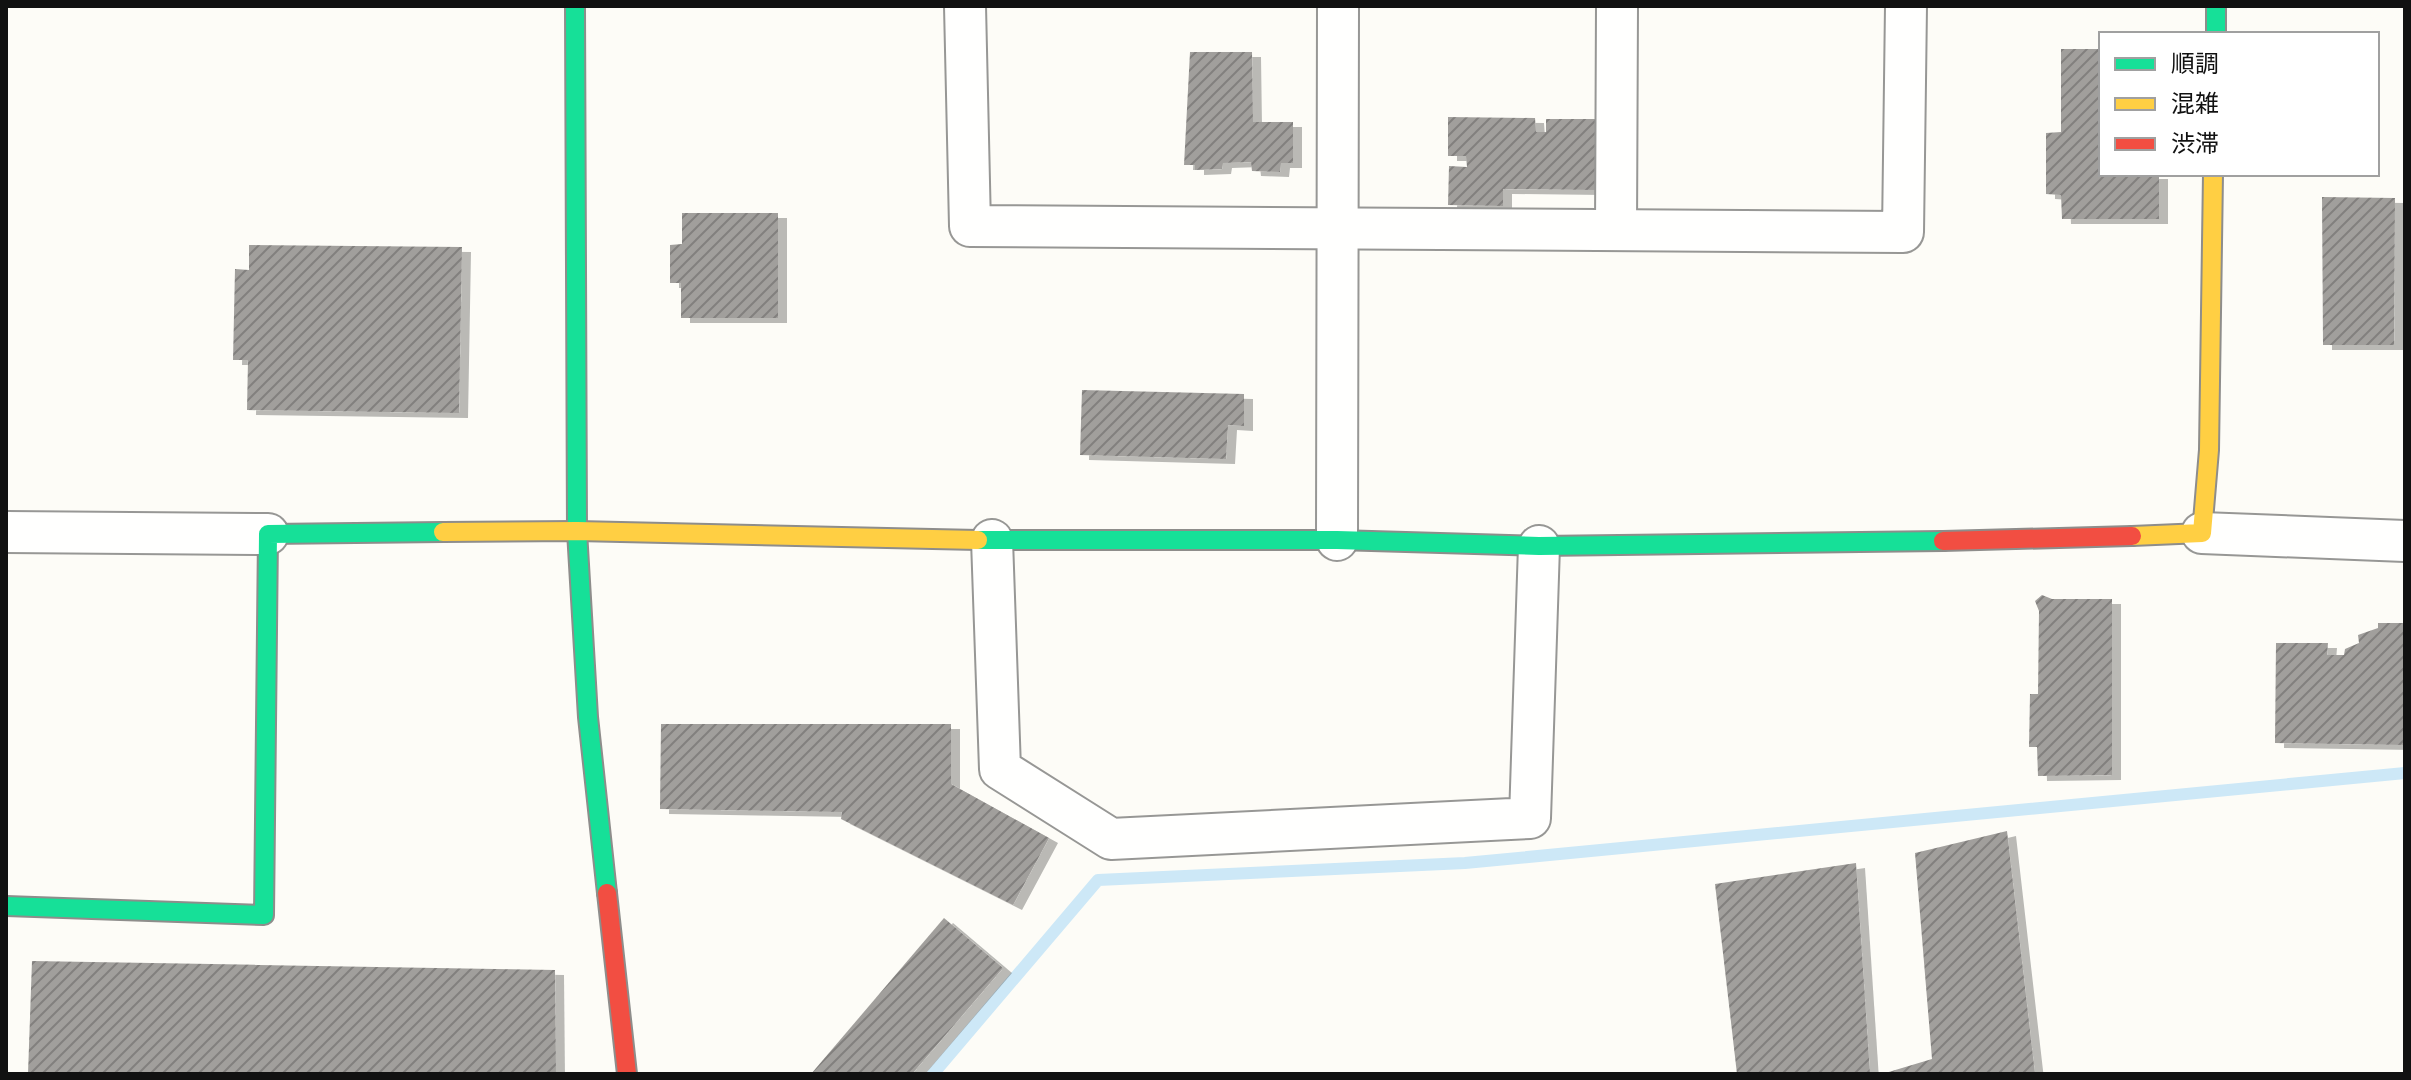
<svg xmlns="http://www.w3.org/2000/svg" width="2411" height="1080" font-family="Bitter,'Noto Sans JP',serif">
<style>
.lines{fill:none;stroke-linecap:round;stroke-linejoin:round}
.stream{stroke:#cde8f7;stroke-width:12}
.building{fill:url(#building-hatch);filter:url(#shadow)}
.street-casing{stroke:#979795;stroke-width:44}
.fast-casing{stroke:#8e8d8b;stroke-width:22}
.slow-casing{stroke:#8e8d8b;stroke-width:22}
.jam-casing{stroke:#8e8d8b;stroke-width:22}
.street{stroke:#fffffe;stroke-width:40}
.fast{stroke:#16e098;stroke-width:18}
.slow{stroke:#ffcf43;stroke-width:18}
.jam{stroke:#f24e42;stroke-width:18}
</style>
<defs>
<pattern id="building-hatch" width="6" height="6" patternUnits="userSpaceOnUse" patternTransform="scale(2)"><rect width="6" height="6" fill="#a19f9c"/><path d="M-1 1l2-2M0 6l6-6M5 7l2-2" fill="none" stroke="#82807e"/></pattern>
<filter id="shadow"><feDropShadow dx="9" dy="5" stdDeviation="0" flood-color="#0004"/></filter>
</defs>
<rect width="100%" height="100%" fill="#fdfcf7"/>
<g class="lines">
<!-- stream -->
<path class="stream" d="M933 1074 1098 880 1465 863 2405 773"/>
</g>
<!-- building -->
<g class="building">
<path d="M2061 49H2101V174H2159V219H2062L2061 195 2046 194V133L2061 132Z"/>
<path d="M1190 52H1252L1253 122H1293V163H1281L1280 172 1252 171 1251 162 1223 163 1222 169 1195 170V165H1184Z"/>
<path d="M1448 117 1535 118 1536 132H1546V119H1595V190L1503 189V206L1448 205 1449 166 1467 167 1466 156H1448Z"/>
<path d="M2322 197 2395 198 2394 345H2323Z"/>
<path d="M682 213H778V318H681V283H670V245L682 244Z"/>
<path d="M249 245 462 247 459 413 247 410 248 360H233L235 269 249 270Z"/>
<path d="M1082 390 1244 394V426L1228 425 1226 459 1080 455Z"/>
<path d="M2042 595 2052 599H2112V775L2038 776 2037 747H2029L2030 694H2038L2039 611 2035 601Z"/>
<path d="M2378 623H2405V745L2275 743 2276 643H2328L2327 655H2344L2345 649 2359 643 2358 635 2378 628Z"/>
<path d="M661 724H951V784L1049 838 1013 905 841 819 842 812 660 809Z"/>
<path d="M2007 831 2035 1074H1882L1932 1059 1915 853Z"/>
<path d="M1856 863 1870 1074H1737L1715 884Z"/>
<path d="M944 918 1003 968 912 1074H811Z"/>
<path d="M32 961 555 970 556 1074H28Z"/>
</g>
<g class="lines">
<!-- street casing -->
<g class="street-casing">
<g id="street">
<path d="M965 6 970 226 1903 232 1906 6"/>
<path d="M1616 229 1617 6"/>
<path d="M6 532 268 534"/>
<path d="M2202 533 2405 541"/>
<path d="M992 540 1000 769 1111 839 1530 818 1539 546"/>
<path d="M1337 540 1338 6"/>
</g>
</g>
<!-- fast casing -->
<g class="fast-casing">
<g id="fast">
<path d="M575 6 577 531 588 717 607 893"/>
<path d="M2216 6V34"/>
<path d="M978 540H1337L1539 546 1943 541"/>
<path d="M6 906 264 915 268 534 443 532"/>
</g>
</g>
<!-- slow casing -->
<g class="slow-casing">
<g id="slow">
<path d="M443 532 577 531 978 540"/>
<path d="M2132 536 2202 533 2209 450 2213 174"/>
</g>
</g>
<!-- jam casing -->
<g class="jam-casing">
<g id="jam">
<path d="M1943 541 2132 536"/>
<path d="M607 893 627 1074"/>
</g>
</g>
<!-- street -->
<use href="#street" class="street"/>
<!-- fast -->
<use href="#fast" class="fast"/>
<!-- slow -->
<use href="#slow" class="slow"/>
<!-- jam -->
<use href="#jam" class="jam"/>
</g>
<!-- border -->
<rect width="2411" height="1080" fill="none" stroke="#111111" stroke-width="16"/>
<!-- legend -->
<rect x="2099" y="32" width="280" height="144" fill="#ffffff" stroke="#a0a0a0" stroke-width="2"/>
<rect x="2115" y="58" width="40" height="12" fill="#16e098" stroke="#a0a0a0" stroke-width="2"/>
<text x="2171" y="72" font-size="24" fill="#111111">順調</text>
<rect x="2115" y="98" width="40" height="12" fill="#ffcf43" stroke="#a0a0a0" stroke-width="2"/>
<text x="2171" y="112" font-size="24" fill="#111111">混雑</text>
<rect x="2115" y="138" width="40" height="12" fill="#f24e42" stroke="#a0a0a0" stroke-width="2"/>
<text x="2171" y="152" font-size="24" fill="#111111">渋滞</text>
</svg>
